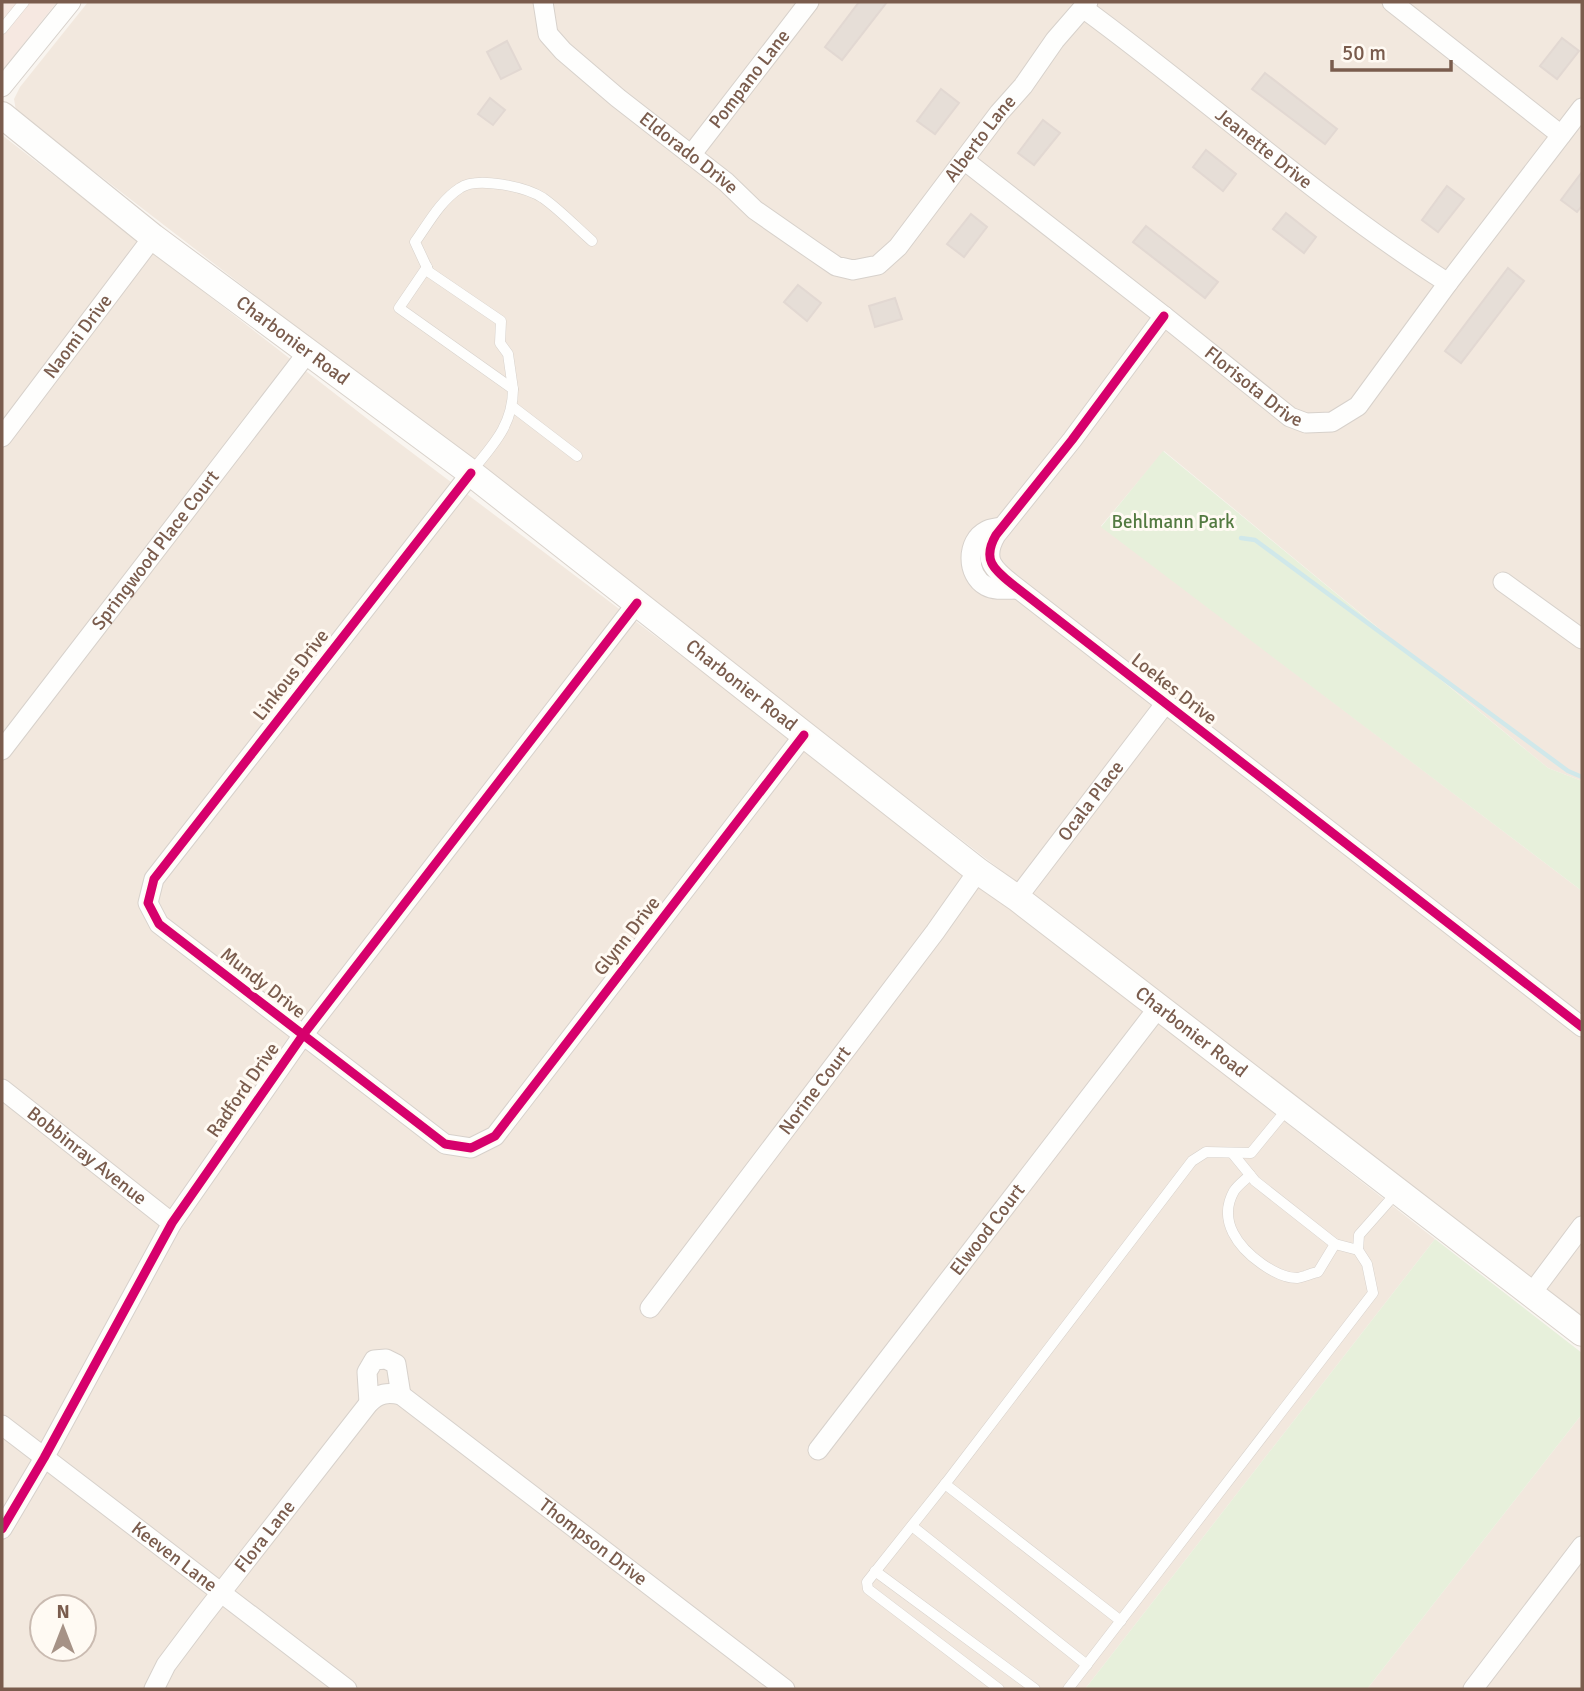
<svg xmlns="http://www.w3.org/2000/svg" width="1584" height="1691" font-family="Signika,sans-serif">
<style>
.residential{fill:#f2e8de;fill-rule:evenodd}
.commercial{fill:#f6e8e1}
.green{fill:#e7f0db}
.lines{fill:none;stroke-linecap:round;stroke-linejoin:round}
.stream{stroke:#d0e8ea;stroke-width:4.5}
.building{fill:#e6ded7;stroke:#e2d8d2;stroke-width:2}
.lane-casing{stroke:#d7d1cb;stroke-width:11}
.street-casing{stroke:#d7d1cb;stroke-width:21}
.secondary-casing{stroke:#d9d2cb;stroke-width:28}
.lane{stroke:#fefefd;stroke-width:10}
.street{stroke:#fefefd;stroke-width:19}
.secondary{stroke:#fefefd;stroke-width:26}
.cycleway-casing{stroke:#fffaf3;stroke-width:13}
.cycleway{stroke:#d6006c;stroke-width:9}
.labels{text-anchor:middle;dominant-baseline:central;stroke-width:6;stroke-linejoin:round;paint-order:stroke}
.street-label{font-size:19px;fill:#7a5c4d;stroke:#fffaf3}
.park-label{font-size:19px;fill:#537a41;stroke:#fffaf3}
</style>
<rect width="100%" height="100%" fill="#f9f5f0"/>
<!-- residential -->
<g class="residential">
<path d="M88 2H1582V781L1548 768 1164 451 1101 526 1582 891V1318L16 111 14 99 20 87Z"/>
<path d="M2 135 374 424 883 808 1435 1239 1085 1689H2ZM42 1607H84V1649H42Z"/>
<path d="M1582 1414V1689H1367Z"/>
</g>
<!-- commercial -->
<path class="commercial" d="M2 2H57L2 71Z"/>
<!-- green -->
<g class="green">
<path d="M1163 451 1548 768 1582 781V891L1101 527Z"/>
<path d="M1435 1239 1582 1353V1414L1367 1689H1085Z"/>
</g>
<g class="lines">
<!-- stream -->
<path class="stream" d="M1241 538 1255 540 1568 771 1582 777"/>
</g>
<!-- building -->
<g class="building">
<path d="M859 2H887L842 60 825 47Z"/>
<path d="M1562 38 1579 51 1557 79 1540 66Z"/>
<path d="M507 41 521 69 501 79 487 52Z"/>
<path d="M1265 73 1337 129 1325 144 1252 89Z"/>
<path d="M941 89 959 103 935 134 917 121Z"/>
<path d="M490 98 505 110 493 125 478 114Z"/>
<path d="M1043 120 1060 133 1034 165 1018 153Z"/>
<path d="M1206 150 1236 174 1223 191 1193 167Z"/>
<path d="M1582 172V206L1577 212 1561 200Z"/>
<path d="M1447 186 1464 199 1438 232 1422 220Z"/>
<path d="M1286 213 1316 237 1304 253 1273 229Z"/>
<path d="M971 214 987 227 964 257 947 244Z"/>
<path d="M1146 226 1218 282 1205 298 1133 242Z"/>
<path d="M1508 268 1524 281 1461 363 1445 351Z"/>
<path d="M798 285 821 303 807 321 784 302Z"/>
<path d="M895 298 902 319 875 327 869 306Z"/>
</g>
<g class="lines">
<!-- lane casing -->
<g class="lane-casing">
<g id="lane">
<path d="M2 29 24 2"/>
<path d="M427 267 399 308 513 389C513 425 493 445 471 472"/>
<path d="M513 389 508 354 500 343 501 321 429 272 415 242C428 224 440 201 460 188 477 176 526 187 543 198 560 210 576 227 592 241"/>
<path d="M513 407 577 456"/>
<path d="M1233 1154 1255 1181 1335 1244 1358 1250"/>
<path d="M1250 1175C1245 1180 1238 1185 1234 1191 1217 1221 1239 1248 1262 1264 1272 1271 1284 1278 1297 1278 1304 1277 1312 1273 1318 1272L1335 1244"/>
<path d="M945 1484 1121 1621"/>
<path d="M912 1526 1087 1665"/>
<path d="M875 1571 1035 1689"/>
<path d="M999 1689 868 1589 867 1582 949 1479 1192 1161 1206 1152 1251 1153 1288 1108"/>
<path d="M1068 1689 1373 1293 1367 1264 1358 1250 1359 1235 1397 1192"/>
</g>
</g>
<!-- street casing -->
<g class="street-casing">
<g id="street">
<path id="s1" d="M543 2 548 34 563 51 618 98 726 182 755 210 814 251 836 266 853 270 878 265 898 247 999 113 1023 86 1055 40 1088 2"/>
<path d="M1392 2 1561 135"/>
<path id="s2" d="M1083 8C1206 98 1319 201 1448 283"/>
<path d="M2 87 71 2"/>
<path id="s3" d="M691 155 809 2"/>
<path id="s4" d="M964 160 1164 316 1290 417 1306 423 1332 422 1358 406 1448 283 1582 108"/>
<path d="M1164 316 1072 440 996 535C982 559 993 569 1012 584L1582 1027"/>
<path id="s5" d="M2 437 153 237"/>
<path d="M471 473 154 879 148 903 159 924 445 1144 471 1148 495 1136 804 735"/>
<path d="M1002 527C998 528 990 528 986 531 966 541 966 575 986 586 995 591 1008 589 1018 589"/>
<path d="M1503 582 1582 639"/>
<path id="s6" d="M2 750 308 352"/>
<path id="s7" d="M1017 898 1165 704"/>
<path id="s8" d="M2 1089 172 1223"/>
<path d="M1531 1294 1582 1226"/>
<path id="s9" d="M650 1308 935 932 978 871"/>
<path d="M369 1403 367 1372 374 1360 386 1359 396 1364 401 1395"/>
<path id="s10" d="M2 1425 347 1689"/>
<path id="s11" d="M818 1450 1158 1008"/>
<path d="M2 1529 44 1458 172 1223 303 1035 637 603"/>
<path id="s12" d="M154 1689 166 1665 202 1617 369 1403C379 1393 388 1392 401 1395L785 1689"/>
<path d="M1473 1689 1582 1546"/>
</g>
</g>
<!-- secondary casing -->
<g class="secondary-casing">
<g id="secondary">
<path id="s13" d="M2 115 153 237 471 473 978 871 1017 898 1582 1333"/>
</g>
</g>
<!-- lane -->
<use href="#lane" class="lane"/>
<!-- street -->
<use href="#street" class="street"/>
<!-- secondary -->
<use href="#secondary" class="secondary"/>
<!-- cycleway casing -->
<g class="cycleway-casing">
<g id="cycleway">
<path d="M1164 316 1072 440 996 535C982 559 993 569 1012 584L1582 1027"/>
<path d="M471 473 154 879 148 903 159 924 445 1144 471 1148 495 1136 804 735"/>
<path d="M2 1529 44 1458 172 1223 303 1035 637 603"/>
</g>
</g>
<!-- cycleway -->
<use href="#cycleway" class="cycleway"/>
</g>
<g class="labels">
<!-- street labels -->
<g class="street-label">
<text stroke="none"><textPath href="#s3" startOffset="96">Pompano Lane</textPath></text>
<text stroke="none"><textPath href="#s1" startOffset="609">Alberto Lane</textPath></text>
<text stroke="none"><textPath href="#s2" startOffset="229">Jeanette Drive</textPath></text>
<text stroke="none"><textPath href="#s1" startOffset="217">Eldorado Drive</textPath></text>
<text stroke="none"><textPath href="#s5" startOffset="126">Naomi Drive</textPath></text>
<text stroke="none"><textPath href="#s13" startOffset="368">Charbonier Road</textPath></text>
<text stroke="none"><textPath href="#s4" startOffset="368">Florisota Drive</textPath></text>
<text stroke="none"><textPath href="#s6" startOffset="252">Springwood Place Court</textPath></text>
<text transform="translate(291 675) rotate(-52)">Linkous Drive</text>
<text stroke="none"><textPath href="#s13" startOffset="934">Charbonier Road</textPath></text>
<text transform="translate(1174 689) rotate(38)">Loekes Drive</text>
<text stroke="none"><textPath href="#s7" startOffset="122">Ocala Place</textPath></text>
<text transform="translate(627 936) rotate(-52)">Glynn Drive</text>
<text transform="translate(263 983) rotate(38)">Mundy Drive</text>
<text stroke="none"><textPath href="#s13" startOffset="1502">Charbonier Road</textPath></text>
<text transform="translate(243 1090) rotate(-55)">Radford Drive</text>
<text stroke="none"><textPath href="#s9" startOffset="273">Norine Court</textPath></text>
<text stroke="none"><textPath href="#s8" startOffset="108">Bobbinray Avenue</textPath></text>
<text stroke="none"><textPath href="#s11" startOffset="278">Elwood Court</textPath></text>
<text stroke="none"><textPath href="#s12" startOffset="189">Flora Lane</textPath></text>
<text stroke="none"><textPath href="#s12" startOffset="635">Thompson Drive</textPath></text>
<text stroke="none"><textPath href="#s10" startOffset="217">Keeven Lane</textPath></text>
</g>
<!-- park labels -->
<g class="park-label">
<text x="1173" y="522">Behlmann Park</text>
</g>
</g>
<!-- border -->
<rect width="1584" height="1691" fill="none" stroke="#7a5c4d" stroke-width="7"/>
<!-- north arrow -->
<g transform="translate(63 1628)"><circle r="33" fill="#fffaf3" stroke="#cabbb1" stroke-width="2"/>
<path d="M0-5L12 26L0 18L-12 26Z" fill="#a69286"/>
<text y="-10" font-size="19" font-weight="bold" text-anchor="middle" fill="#7a5c4d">N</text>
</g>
<!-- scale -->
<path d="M1332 60v10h119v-10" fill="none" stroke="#7a5c4d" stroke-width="3.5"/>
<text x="1342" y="60" font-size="21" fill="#7a5c4d" stroke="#fffaf3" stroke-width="5" paint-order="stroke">50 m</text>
</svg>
